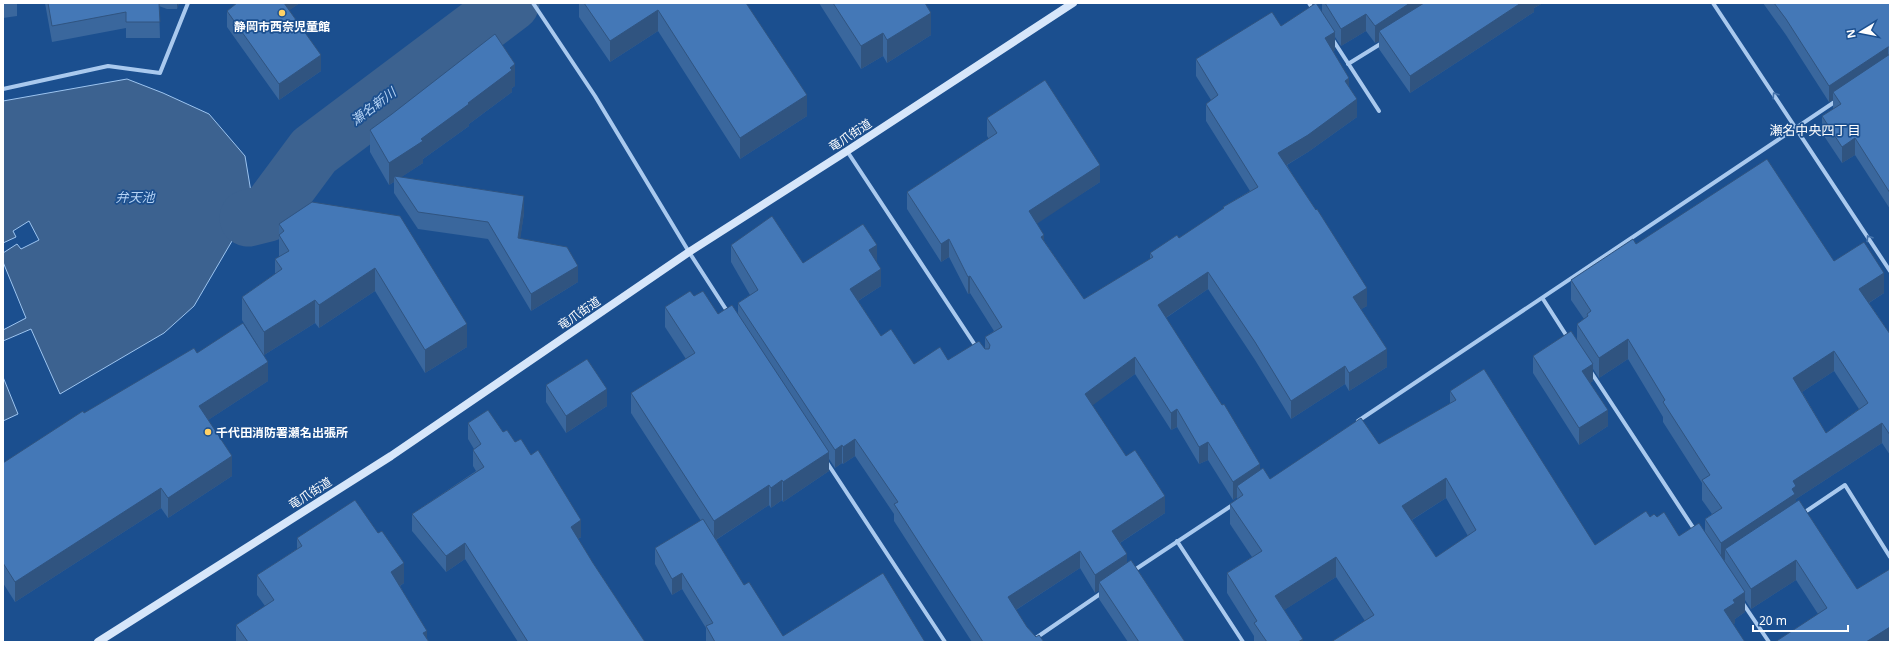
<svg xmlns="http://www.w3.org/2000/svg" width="1893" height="645" font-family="'Noto Sans','Noto Sans JP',sans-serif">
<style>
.water{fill:#3c6290;stroke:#9cc4f0}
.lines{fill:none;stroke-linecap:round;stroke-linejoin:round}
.river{stroke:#3c6290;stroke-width:57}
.minor{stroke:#a9c9ee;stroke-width:4}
.secondary{stroke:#d6e6fa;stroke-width:8}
.wall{fill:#3a679d;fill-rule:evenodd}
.shaded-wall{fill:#305480}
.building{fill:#4478b7;stroke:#305480;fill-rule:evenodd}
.oneway{stroke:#4674ac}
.poi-dot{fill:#ffd166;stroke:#1b4f8f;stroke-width:1.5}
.labels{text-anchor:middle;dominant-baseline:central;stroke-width:3.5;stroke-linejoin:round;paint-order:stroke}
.poi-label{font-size:12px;font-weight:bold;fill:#fff;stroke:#1b4f8f}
.street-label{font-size:12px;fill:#fff;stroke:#1b4f8f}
.water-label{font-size:13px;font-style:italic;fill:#b5d3f5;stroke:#1b4f8f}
.neighbourhood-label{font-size:13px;fill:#fff;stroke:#1b4f8f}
</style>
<rect width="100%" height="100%" fill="#1b4f8f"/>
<!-- water -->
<g class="water">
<path d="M127 79 163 93 209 114 245 156 251 192 248 218 232 241 194 306 164 333 60 394 31 329 3 341V330L26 318 3 262V253L17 244 21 249 39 240 29 221 13 231 16 237 3 243V101Z"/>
<path d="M3 377 18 414 3 421Z"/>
</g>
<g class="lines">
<!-- river -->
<path class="river" d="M248 218 268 213 314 151 511 3"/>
<!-- minor -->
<g class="minor">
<path d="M533 3 595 96 689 252 729 314"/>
<path d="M1309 3 1314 11"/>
<path d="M1713 3 1890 271"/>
<path d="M1333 40 1379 111"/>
<path d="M1348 64 1382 43"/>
<path d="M3 89 108 66 160 73 188 3"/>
<path d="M847 151 977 348"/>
<path d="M1543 299 1568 338"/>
<path d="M1591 372 1696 532"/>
<path d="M1358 421 1836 101"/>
<path d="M826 461 945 642"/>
<path d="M1802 514 1845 485 1890 557"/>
<path d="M1177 541 1243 642"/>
<path d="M1133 571 1234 504"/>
<path d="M1742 602 1769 642"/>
<path d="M1030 642 1103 592"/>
</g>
<!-- secondary -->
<path class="secondary" d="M98 642 391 456 689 252 847 151 1073 3"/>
</g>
<!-- wall -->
<g class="wall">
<path d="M3 3H17V16L3 18Z"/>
<path d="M45 3H179L177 9H167L159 6 160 38H126V28L52 42Z"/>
<path d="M237 3H300L289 10 321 71 279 100 227 27V11Z"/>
<path d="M579 3H746L807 116 740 159 658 31 610 62 579 17Z"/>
<path d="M819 3H925L931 35 887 63 883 56 861 69Z"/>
<path d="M1322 3H1543L1534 8V12L1410 93 1379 49V41L1375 43 1366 31 1341 46 1335 37V50L1333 51 1349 87 1357 117 1308 152 1287 165 1367 306 1361 309 1387 367 1349 391 1345 384 1291 419 1255 360 1208 289 1166 318 1260 470 1270 479 1379 444 1450 404V391L1595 545 1650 517H1657L1679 536 1705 532V519L1712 514 1702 500V483L1663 422V417L1628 359 1599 378 1593 369V381L1590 383 1608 426 1579 445 1533 373V356L1577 340V324L1584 319 1571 300V280L1636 244 1834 261 1884 293 1869 303 1890 334V455L1882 443 1796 499V502L1857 589 1818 614 1796 580 1751 609 1745 600V612L1735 619V623L1733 624 1365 621 1336 577 1284 610 1303 642H1254V636L1227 593V573L1252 557 1230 524V504L1237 499V497L1233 500 1208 460 1199 464 1177 427 1171 430 1135 374 1092 405 1126 456 1165 513 1120 543 1127 563 1185 642H1128L1099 599V590L1095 593 1080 568 1016 610 1027 627 1036 637 1044 642H972L894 521V514L855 456 843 464 842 463 835 468 829 459V471L783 502 782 500 771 508 769 505 716 540 744 585 783 636 925 642H706V628L685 594 682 589 672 595 655 564V548L701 521 631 413V393L686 359 665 327V307L694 296 718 314H738V303L750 295 731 262V245L803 263 877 262 881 286 858 301 881 336 914 364 948 360 985 349V337L994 331 970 293 968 294 949 257 941 262 907 209V192L989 139 987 136V118L1100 182 1036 223 1044 241 1084 299 1150 259V253L1179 238 1223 209V207L1250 191 1206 121V104L1211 100 1196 76V59L1281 26 1322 12ZM1834 371 1859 409 1826 433 1802 392ZM1446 498 1468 536 1436 557 1412 520Z"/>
<path d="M1763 3H1890V209L1855 155 1842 163 1822 133V116L1833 109V100L1829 102 1786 35Z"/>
<path d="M515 86 512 88V92L469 124V126L423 159V163L401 177 524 213 520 238 578 282 531 311 488 239 418 229 394 193V182L389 185 370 152V130Z"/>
<path d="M312 202 467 347 425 373 375 291 319 328 315 323 264 355 268 381 208 420 232 476 168 518 161 508 15 602 3 583V463L84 413 197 353 258 346 242 320V297L275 274V259L279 257V224Z"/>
<path d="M546 385 607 406 566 433 546 402Z"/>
<path d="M468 423 503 432 581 537 578 539 593 563 645 642H518L465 559 446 572 412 531V514L476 471 473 466V450L474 449 468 439Z"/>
<path d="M297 538 404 583 400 586 429 642H236V625L265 606 257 595V575L297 549Z"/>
</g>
<!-- shaded-wall -->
<g class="shaded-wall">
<path d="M177 3H179L177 9Z"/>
<path d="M281 3H300L281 16Z"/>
<path d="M1410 3H1438L1379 31V41L1375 43V26Z"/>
<path d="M1521 3H1543L1534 8V12L1410 93V76Z"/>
<path d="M658 10V31L610 62V41Z"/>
<path d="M931 13V35L887 63V40Z"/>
<path d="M1366 14V31L1341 46V29Z"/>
<path d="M1335 32V50L1325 56V38Z"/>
<path d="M883 33V56L861 69V46Z"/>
<path d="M1888 47V63L1833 92V100L1829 102V86Z"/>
<path d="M321 55V71L279 100V84Z"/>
<path d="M515 64V86L512 88V92L469 124V126L423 159V163L397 180 394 176V182L389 185V163L468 103Z"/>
<path d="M1349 78V95L1345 81Z"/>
<path d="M807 95V116L740 159V138Z"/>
<path d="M1357 99V117L1308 152 1278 170V153Z"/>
<path d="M1855 138V155L1842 163V147Z"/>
<path d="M1100 165V182L1029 229V211Z"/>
<path d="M524 196V213L518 255V238Z"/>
<path d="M1044 235V252L1041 237Z"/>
<path d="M949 239V257L941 262V244Z"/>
<path d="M877 245V262L869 250Z"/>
<path d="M578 266V282L531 311V294Z"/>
<path d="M375 268V291L319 328V305Z"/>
<path d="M881 269V286L850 306V289Z"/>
<path d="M1208 272V289L1158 323V305Z"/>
<path d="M1884 273V293L1859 309V289Z"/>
<path d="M970 276V293L968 294V277Z"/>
<path d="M1367 288V306L1353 314V297Z"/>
<path d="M315 300V323L264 355V332Z"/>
<path d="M467 324V347L425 373V350Z"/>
<path d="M1628 339V359L1599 378V358Z"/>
<path d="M1387 349V367L1349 391V373Z"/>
<path d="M1834 351V371L1793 398V378Z"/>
<path d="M1135 357V374L1085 411V394Z"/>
<path d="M268 362V381L199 426V406Z"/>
<path d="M1593 364V381L1582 388V371Z"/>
<path d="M1345 366V384L1291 419V401Z"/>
<path d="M607 389V406L566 433V416Z"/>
<path d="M1177 409V427L1171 430V413Z"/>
<path d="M1608 410V426L1579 445V428Z"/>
<path d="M1882 423V443L1796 499V506L1725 549V560L1721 563V543L1792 489 1793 481Z"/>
<path d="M855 439V456L843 464V447Z"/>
<path d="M1208 442V460L1199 464V447Z"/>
<path d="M842 445V463L835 468V450Z"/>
<path d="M829 452V471L783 502V482Z"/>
<path d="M232 456V476L168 518V498Z"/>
<path d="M1260 464V482L1237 486V497L1233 500V482Z"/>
<path d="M1446 478V498L1402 526V506Z"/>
<path d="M782 480V500L771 508V488Z"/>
<path d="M769 485V505L714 541V521Z"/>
<path d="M161 488V508L15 602V582Z"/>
<path d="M1165 496V513L1112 548V531Z"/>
<path d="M581 520V537L571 543V527Z"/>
<path d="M465 543V559L446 572V556Z"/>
<path d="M1080 551V568L1008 615V597Z"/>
<path d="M1127 554V571L1099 582V590L1095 593V575Z"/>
<path d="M1336 557V577L1275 616V596Z"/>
<path d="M1796 560V580L1751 609V589Z"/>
<path d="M404 563V583L391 592V572Z"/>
<path d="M682 573V589L672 595V579Z"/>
<path d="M1745 592V612L1735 619V623L1724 630V610L1733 600Z"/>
<path d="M1890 627V642H1866Z"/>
<path d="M427 631V642L423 633Z"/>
<path d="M1303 639V642H1298Z"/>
</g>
<!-- building -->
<g class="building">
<path d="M48 3H159L160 22H126V12L52 26Z"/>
<path d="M237 3H284L321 55 279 84 227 11Z"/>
<path d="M584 3H746L807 95 740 138 658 10 610 41Z"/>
<path d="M833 3H925L931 13 887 40 883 33 861 46Z"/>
<path d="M1316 3 1335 32 1325 38 1349 78 1345 81 1357 99 1308 135 1278 153 1316 210 1317 209 1367 288 1353 297 1387 349 1349 373 1345 366 1291 401 1255 342 1208 272 1158 305 1222 405 1224 404 1260 464 1233 482 1208 442 1199 447 1177 409 1171 413 1135 357 1085 394 1126 456 1135 450 1165 496 1112 531 1127 554 1095 575 1080 551 1008 597 1027 627 1036 637 1039 635 1044 642H983L894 504 898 502 855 439 843 447 842 445 835 450 738 303 758 290 731 245 772 216 803 263 863 224 877 245 869 250 881 269 850 289 881 336 891 329 914 364 940 347 948 360 979 341 985 349H989L990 345 985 337 1002 327 970 276 968 277 949 239 941 244 907 192 997 133 987 118 1045 80 1100 165 1029 211 1044 235 1041 237 1084 299 1153 257 1150 253 1177 235 1179 238 1224 208 1223 207 1258 187 1206 104 1218 95 1196 59 1272 12 1281 26Z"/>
<path d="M1325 3H1410L1375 26 1366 14 1341 29Z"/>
<path d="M1424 3H1521L1410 76 1379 31Z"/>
<path d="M1774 3H1890V47H1888L1829 86 1786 19Z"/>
<path d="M495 34 515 64 510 68 512 70 468 103 469 104 421 139 423 141 389 163 370 130 392 114Z"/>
<path d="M1890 54V193L1855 138 1842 147 1822 116 1841 104 1833 92Z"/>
<path d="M1767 159 1834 261 1864 242 1884 273 1859 289 1890 334V435L1882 423 1793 481 1796 486 1792 489 1795 494 1721 543 1705 519 1722 508 1702 480 1710 475 1663 402 1665 400 1628 339 1599 358 1577 324 1588 316 1587 314 1591 311 1571 280 1633 239 1636 244ZM1834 351 1868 403 1826 433 1793 378Z"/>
<path d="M394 176 524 196 518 238 567 247 578 266 531 294 488 222 418 212Z"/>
<path d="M312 202 400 216 467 324 425 350 375 268 319 305 315 300 264 332 242 297 282 269 275 259 289 251 279 235 284 231 279 224Z"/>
<path d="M690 291 694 296 703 291 718 314 732 305 829 452 783 482 782 480 771 488 769 485 714 521 631 393 695 353 665 307Z"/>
<path d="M243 323 268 362 199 406 232 456 168 498 161 488 15 582 3 563V463L83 411 84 413 194 348 197 353Z"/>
<path d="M1571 331 1593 364 1582 371 1608 410 1579 428 1533 356Z"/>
<path d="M587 359 607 389 566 416 546 385Z"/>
<path d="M1484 369 1595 545 1646 511 1650 517 1654 514 1657 517 1664 512 1679 536 1699 523 1745 592 1733 600 1735 603 1724 610 1745 642H1331L1374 615 1336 557 1275 596 1303 639 1298 642H1267L1254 623 1257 621 1227 573 1262 551 1230 504 1243 495 1237 486 1263 468 1270 479 1361 418 1379 444 1456 400 1450 391ZM1446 478 1476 530 1436 557 1402 506Z"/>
<path d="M488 410 503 432 507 430 515 442 521 439 531 455 538 450 581 520 571 527 593 563 645 642H528L465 543 446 556 412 514 484 467 473 450 481 444 468 423Z"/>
<path d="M355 500 378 533 382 531 404 563 391 572 427 631 423 633 429 642H248L236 625 274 600 257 575 302 546 297 538Z"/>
<path d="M1799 500 1857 589 1890 569V627L1866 642H1775L1827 608 1796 560 1751 589 1725 549Z"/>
<path d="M703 519 744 585 749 582 783 636 883 573 925 642H715L706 626 713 623 685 578 682 573 672 579 655 548Z"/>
<path d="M1131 560 1185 642H1139L1099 582Z"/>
</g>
<!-- one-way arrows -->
<defs><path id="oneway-chevron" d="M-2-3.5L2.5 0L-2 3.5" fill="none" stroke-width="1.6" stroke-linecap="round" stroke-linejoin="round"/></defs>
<g class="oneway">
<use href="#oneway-chevron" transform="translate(1775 95) rotate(-124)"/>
<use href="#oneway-chevron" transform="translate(1869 238) rotate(-123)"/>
</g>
<!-- markers -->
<g class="poi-dot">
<circle cx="282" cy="13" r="4"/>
<circle cx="208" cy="432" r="4"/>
</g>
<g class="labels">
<!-- poi labels -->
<g class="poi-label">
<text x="282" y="26">静岡市西奈児童館</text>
<text x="216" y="432" text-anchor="start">千代田消防署瀬名出張所</text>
</g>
<!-- street labels -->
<g class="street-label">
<text transform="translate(850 135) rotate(-33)">竜爪街道</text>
<text transform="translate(579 313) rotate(-34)">竜爪街道</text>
<text transform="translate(310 493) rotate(-32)">竜爪街道</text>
</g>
<!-- water labels -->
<g class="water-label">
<text transform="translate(373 106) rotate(-37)">瀬名新川</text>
<text x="135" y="197">弁天池</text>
</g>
<!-- neighbourhood labels -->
<g class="neighbourhood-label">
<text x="1815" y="130">瀬名中央四丁目</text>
</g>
</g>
<!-- border -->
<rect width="1893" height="645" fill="none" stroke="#ffffff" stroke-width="8"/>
<!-- north arrow -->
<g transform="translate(1861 32) rotate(260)" stroke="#1b4f8f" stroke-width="3" paint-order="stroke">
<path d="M0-3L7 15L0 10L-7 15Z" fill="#ffffff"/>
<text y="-6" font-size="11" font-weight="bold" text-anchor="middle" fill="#ffffff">N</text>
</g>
<!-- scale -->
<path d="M1753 625v6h95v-6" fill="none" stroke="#ffffff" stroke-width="2"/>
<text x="1759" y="625" font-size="12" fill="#ffffff" stroke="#1b4f8f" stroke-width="3" paint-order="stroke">20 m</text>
</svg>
